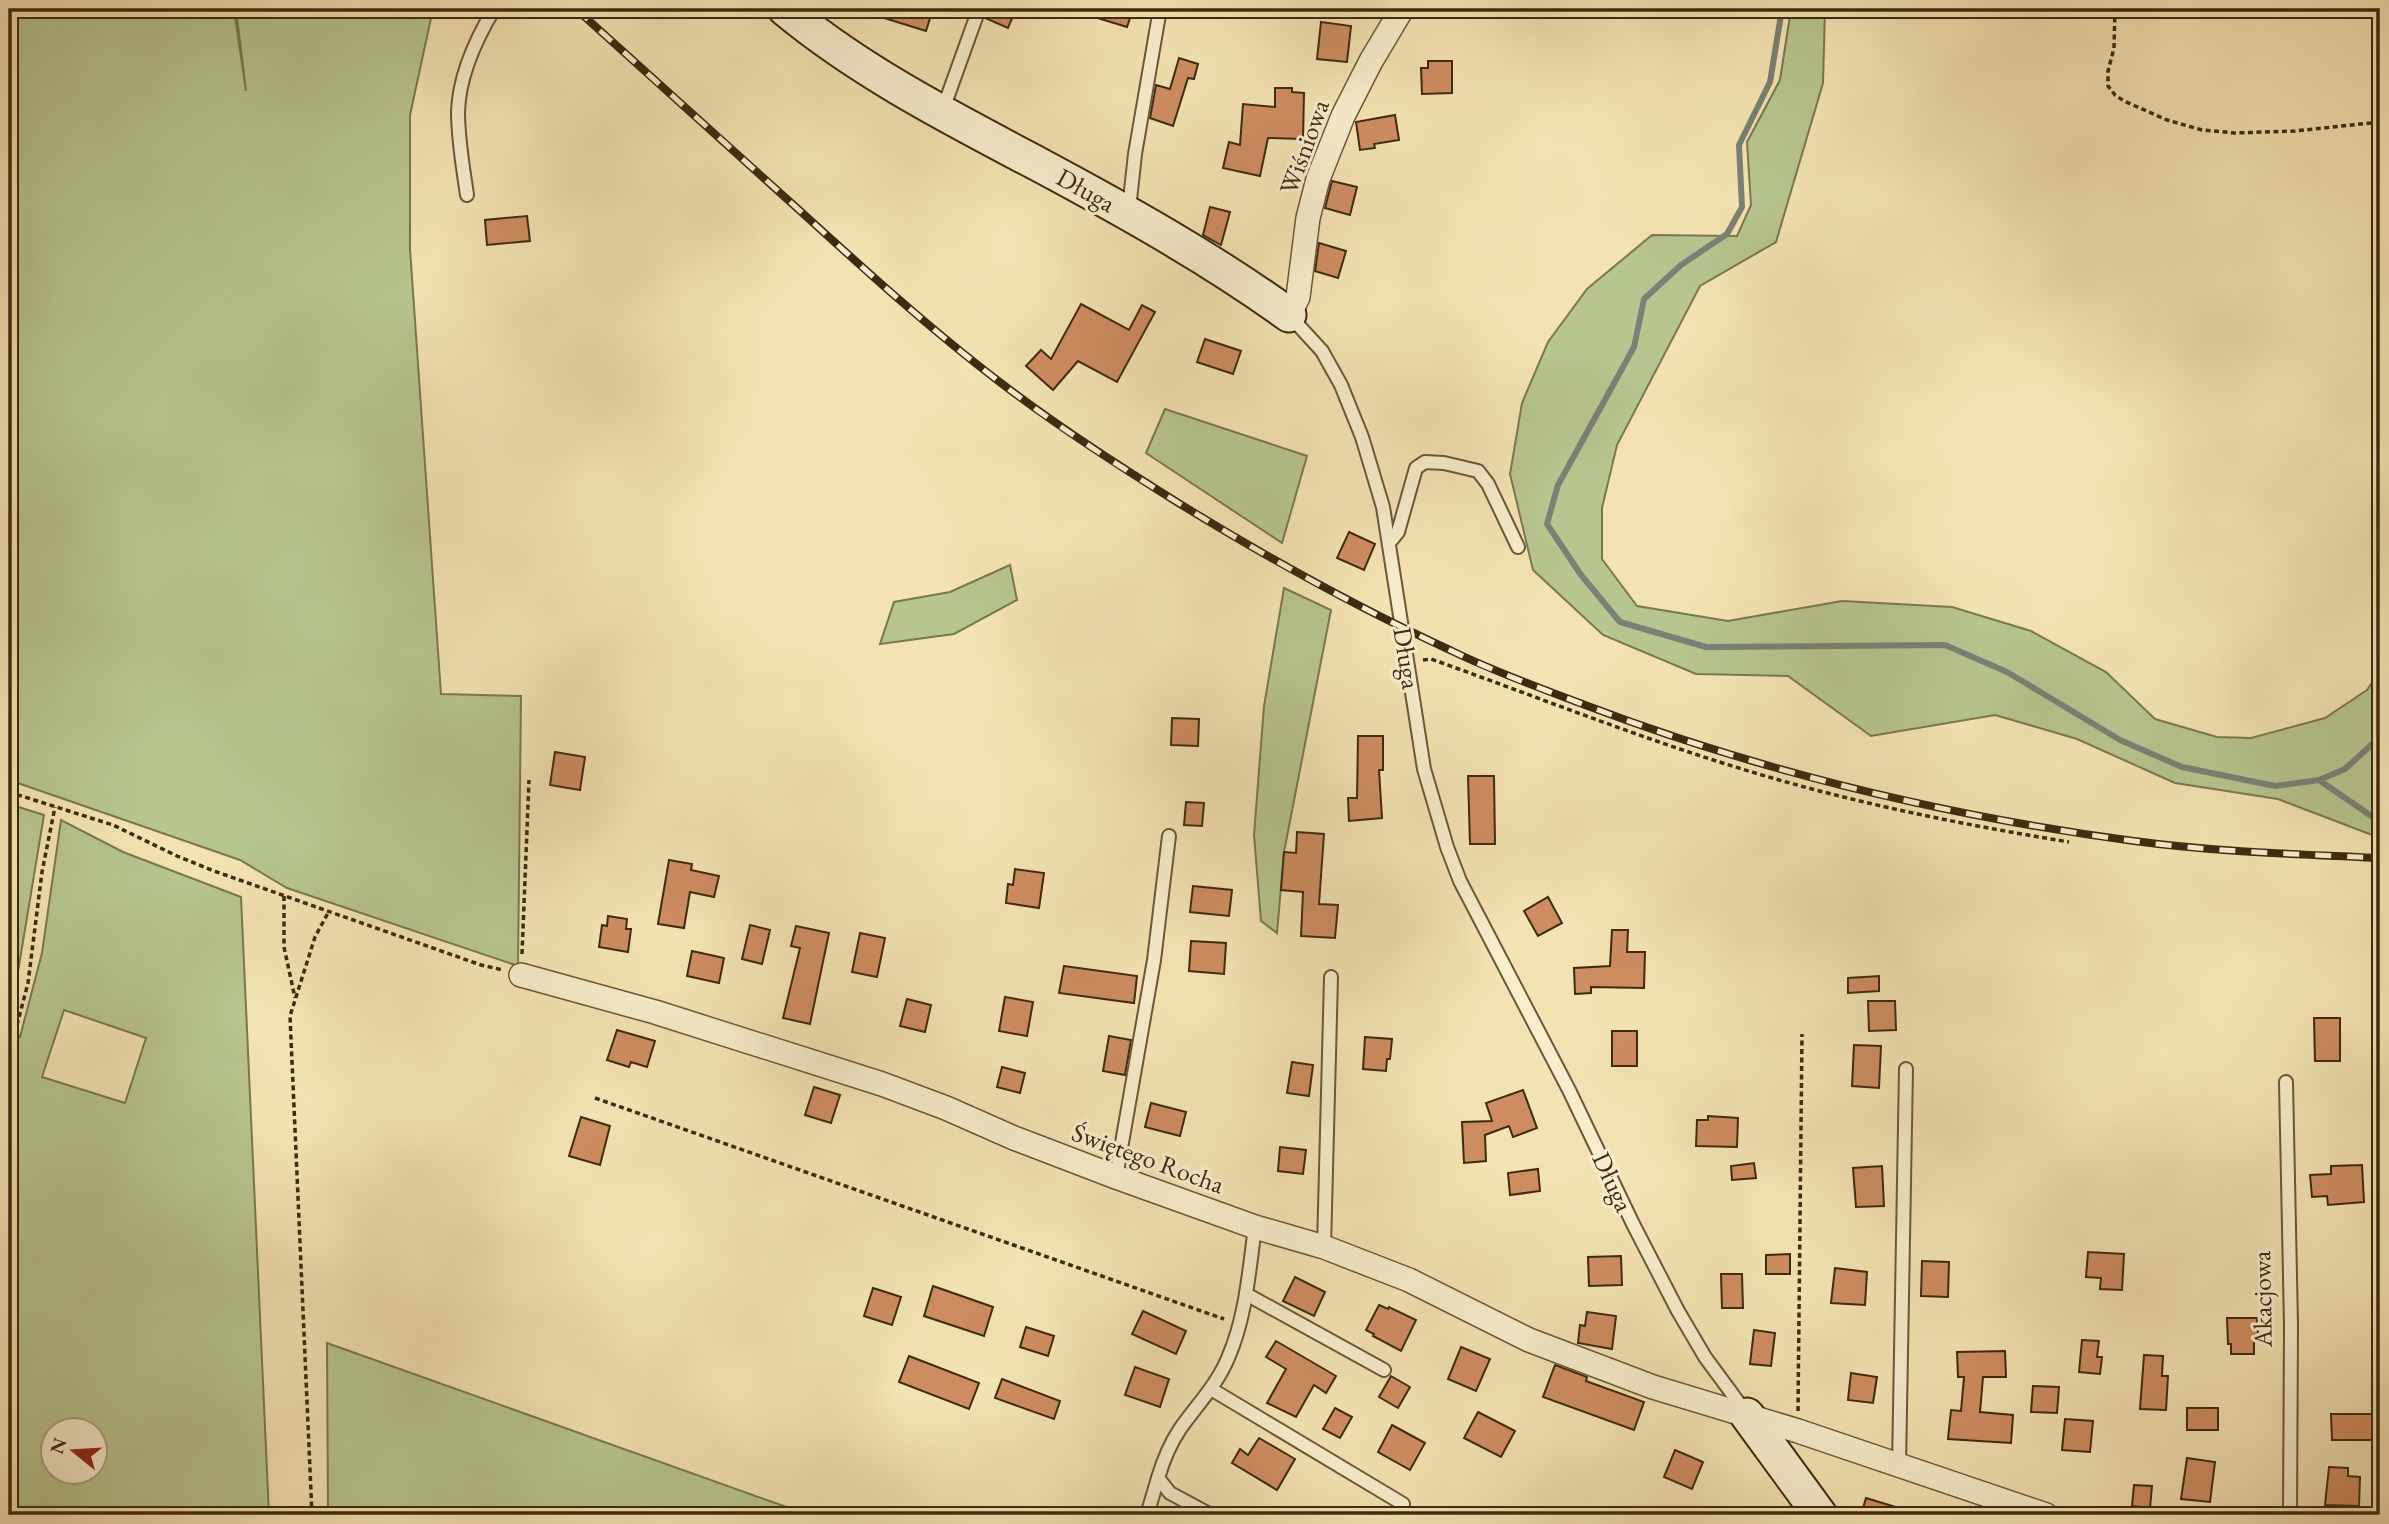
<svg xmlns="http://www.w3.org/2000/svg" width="2389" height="1524" font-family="'EB Garamond',serif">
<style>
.green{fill:#b7c58f;stroke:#7a784f;stroke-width:2;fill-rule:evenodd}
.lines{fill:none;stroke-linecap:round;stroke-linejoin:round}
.stream{stroke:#7a8175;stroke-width:6}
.building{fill:#ce8d61;stroke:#3d2a0f;stroke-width:2}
.lane-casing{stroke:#6b5838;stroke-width:16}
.street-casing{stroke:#6b5838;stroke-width:26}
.secondary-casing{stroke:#3d2a0f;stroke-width:37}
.path{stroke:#3d2a0f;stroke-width:3.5;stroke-dasharray:5 3.5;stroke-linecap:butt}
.lane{stroke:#f8edcd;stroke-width:12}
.street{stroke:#f8edcd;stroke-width:23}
.secondary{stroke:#f8edcd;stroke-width:33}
.rail-casing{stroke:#3d2a0f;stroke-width:8}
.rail{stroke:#f8edcd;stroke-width:5;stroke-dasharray:16;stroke-linecap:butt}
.labels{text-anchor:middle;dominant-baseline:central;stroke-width:6;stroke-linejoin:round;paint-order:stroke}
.street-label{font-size:26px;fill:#3d2a0f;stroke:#f8edcd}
</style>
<rect width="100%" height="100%" fill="#f4e3b2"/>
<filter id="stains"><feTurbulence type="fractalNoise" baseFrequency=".00286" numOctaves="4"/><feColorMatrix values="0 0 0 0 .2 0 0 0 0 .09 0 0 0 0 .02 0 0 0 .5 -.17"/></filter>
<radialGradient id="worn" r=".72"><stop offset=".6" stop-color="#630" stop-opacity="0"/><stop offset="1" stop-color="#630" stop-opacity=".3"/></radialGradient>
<!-- green -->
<g class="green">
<path d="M9 9H234L246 91 236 9H433L410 115V249L441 694 521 696 518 966 287 888 240 860 9 780Z"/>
<path d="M1791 9H1825L1823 83 1776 242 1700 286 1617 445 1602 508V559L1637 606 1728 621 1842 601 1952 607 2031 631 2106 672 2155 719 2217 737 2251 738 2325 718 2367 690 2380 671V838L2278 799 2175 783 2077 739 1995 715 1871 736 1788 676 1696 674 1603 635 1533 570 1510 474 1522 403 1548 342 1587 289 1652 235 1737 236 1751 205 1747 142 1780 80Z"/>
<path d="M1165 409 1307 456 1282 543 1146 453Z"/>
<path d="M1010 565 1017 600 954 634 880 644 894 602 950 592Z"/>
<path d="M1284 588 1331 610 1284 852 1277 933 1261 921 1254 835 1264 706Z"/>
<path d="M9 804 44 815 9 1026 20 1037 42 953 61 820 123 852 241 897 269 1515H9ZM64 1010 146 1038 125 1103 42 1077ZM52 1430H94V1472H52Z"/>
<path d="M327 1343 809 1515H328Z"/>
</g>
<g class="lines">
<!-- stream -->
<g class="stream">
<path d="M1782 9 1770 82 1739 145 1742 207 1727 234 1681 265 1644 299 1634 347 1558 485 1547 524 1581 575 1620 622 1706 647 1945 645 2007 672 2120 740 2182 767 2275 786 2319 780 2380 822"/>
<path d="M2319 780 2345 769 2380 737"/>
</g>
</g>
<!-- building -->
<g class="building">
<path d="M866 9H933L926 31 865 12Z"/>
<path d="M988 9H1016L1008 28 985 18Z"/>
<path d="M1081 9H1133L1127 27 1081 13Z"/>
<path d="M1321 22 1351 26 1347 62 1317 59Z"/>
<path d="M1179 58 1198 64 1194 79 1188 78 1173 126 1150 118 1156 85 1170 89Z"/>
<path d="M1428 61H1452V93L1422 94 1421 68H1428Z"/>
<path d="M1275 88H1292V92L1304 93 1303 139 1268 138 1260 176 1223 168 1229 142 1240 145 1243 104 1275 107Z"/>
<path d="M1395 115 1399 140 1374 144 1375 148 1360 150 1356 122Z"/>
<path d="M1332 181 1357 187 1350 215 1325 208Z"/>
<path d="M1210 207 1230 212 1221 245 1203 235Z"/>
<path d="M527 216 530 241 487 245 485 220Z"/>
<path d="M1319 243 1346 251 1338 278 1315 271Z"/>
<path d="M1081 304 1129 330 1142 305 1155 312 1117 382 1078 361 1053 390 1026 366 1041 350 1051 359Z"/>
<path d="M1205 339 1241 351 1233 374 1197 362Z"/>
<path d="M1349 532 1375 544 1364 570 1337 558Z"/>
<path d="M1172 718 1199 719 1198 746 1171 745Z"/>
<path d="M1358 736H1383V770H1379L1382 818 1349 821 1348 798H1357Z"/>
<path d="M555 752 585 757 580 790 550 785Z"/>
<path d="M1468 776H1494L1495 844H1470Z"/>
<path d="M1186 802 1204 803 1202 826 1184 825Z"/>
<path d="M1297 832 1324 834 1319 904 1338 905 1335 938 1301 936 1303 892 1281 890 1284 852 1296 853Z"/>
<path d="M669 860 692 864 691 870 719 876 714 897 690 892 684 928 658 924Z"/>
<path d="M1015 869 1044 873 1039 908 1006 903 1008 884 1013 885Z"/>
<path d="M1193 886 1232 890 1229 916 1190 912Z"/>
<path d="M1548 897 1562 923 1538 936 1524 911Z"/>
<path d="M608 916 627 919 626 929H631L628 952 599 947 602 925 607 926Z"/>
<path d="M750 925 770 930 762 964 742 959Z"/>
<path d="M796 926 829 933 810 1024 783 1018 800 948 791 946Z"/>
<path d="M1612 930H1628L1627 952H1645L1644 988 1591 987V993L1575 994 1574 968 1610 966Z"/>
<path d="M860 933 885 938 877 977 852 972Z"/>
<path d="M1191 941 1226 943 1224 974 1189 971Z"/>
<path d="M692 951 724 958 719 983 687 976Z"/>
<path d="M1064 966 1137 976 1134 1003 1059 993Z"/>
<path d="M1879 976V991L1848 993V978Z"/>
<path d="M1005 997 1033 1002 1027 1036 999 1031Z"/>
<path d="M907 999 931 1005 925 1032 900 1026Z"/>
<path d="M1868 1001H1895L1896 1030 1869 1031Z"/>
<path d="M2314 1018H2340V1061H2315Z"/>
<path d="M617 1030 655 1041 647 1067 631 1062 629 1067 607 1060Z"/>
<rect x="1612" y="1031" width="25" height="35"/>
<path d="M1109 1036 1131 1040 1125 1075 1103 1071Z"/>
<path d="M1365 1037 1392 1039 1390 1059H1387L1386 1071 1363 1069Z"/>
<path d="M1854 1045 1881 1046 1879 1088 1852 1086Z"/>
<path d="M1292 1062 1313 1065 1309 1096 1287 1093Z"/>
<path d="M1002 1067 1025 1073 1020 1093 997 1087Z"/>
<path d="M814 1087 840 1095 831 1123 805 1115Z"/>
<path d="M1523 1090 1537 1128 1513 1137 1509 1126 1485 1135 1486 1161 1464 1163 1462 1122 1492 1121 1486 1103Z"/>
<path d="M1151 1103 1186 1112 1180 1136 1145 1127Z"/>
<path d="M1708 1116 1738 1118 1737 1147 1696 1146 1697 1120H1708Z"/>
<path d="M581 1117 610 1126 600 1165 569 1156Z"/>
<path d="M1280 1147 1306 1150 1303 1174 1278 1171Z"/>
<path d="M1754 1163 1756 1178 1732 1180 1731 1166Z"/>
<path d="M2362 1165 2364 1202 2328 1205 2327 1196 2312 1197 2310 1175 2331 1174V1166Z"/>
<path d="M1882 1166 1884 1206 1856 1207 1853 1168Z"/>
<path d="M1538 1169 1540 1191 1510 1195 1508 1173Z"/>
<path d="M2088 1252 2124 1254 2122 1290 2100 1289 2101 1278 2086 1277Z"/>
<path d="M1790 1254V1274H1766V1255Z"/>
<path d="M1621 1256 1622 1285 1589 1286 1588 1257Z"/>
<path d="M1922 1261 1949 1262 1948 1297 1921 1296Z"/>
<path d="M1835 1268 1867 1272 1865 1305 1831 1303Z"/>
<path d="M1721 1274H1742L1743 1308H1722Z"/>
<path d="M1295 1277 1325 1292 1314 1316 1283 1301Z"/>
<path d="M933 1286 993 1307 984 1336 924 1316Z"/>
<path d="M873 1288 901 1297 892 1325 864 1316Z"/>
<path d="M1379 1305 1388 1309 1389 1307 1416 1320 1401 1351 1373 1336 1374 1334 1366 1330Z"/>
<path d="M1143 1311 1186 1331 1176 1354 1132 1334Z"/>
<path d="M1587 1312 1616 1316 1612 1349 1578 1343 1580 1325 1585 1326Z"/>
<path d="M2227 1318H2257L2258 1335H2254V1354H2231V1344H2228Z"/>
<path d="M1026 1327 1054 1336 1048 1356 1020 1347Z"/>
<path d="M1754 1330 1775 1333 1771 1366 1750 1364Z"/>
<path d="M2082 1340 2099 1341 2097 1357H2102L2100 1374 2079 1372Z"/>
<path d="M1276 1341 1336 1376 1326 1393 1314 1385 1296 1417 1267 1403 1286 1369 1266 1357Z"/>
<path d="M1461 1347 1490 1359 1476 1391 1448 1379Z"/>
<path d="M2005 1351 2006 1377H1983L1980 1412 2013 1415 2011 1443 1948 1439 1951 1410 1961 1411 1964 1377H1958L1957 1352Z"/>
<path d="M2144 1355 2163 1356 2162 1376H2168L2166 1410 2140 1409Z"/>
<path d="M909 1356 979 1383 969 1409 899 1382Z"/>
<path d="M1555 1365 1587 1377 1586 1381 1644 1402 1634 1430 1543 1397Z"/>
<path d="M1135 1367 1169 1379 1160 1407 1125 1395Z"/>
<path d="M1851 1373 1877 1377 1873 1403 1848 1400Z"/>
<path d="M1391 1376 1410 1387 1398 1408 1379 1397Z"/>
<path d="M1002 1379 1060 1401 1054 1419 995 1398Z"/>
<path d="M2033 1386 2059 1387 2057 1413 2031 1412Z"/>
<path d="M1335 1408 1352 1417 1340 1438 1323 1429Z"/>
<rect x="2187" y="1408" width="31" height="22"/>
<path d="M1478 1412 1515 1431 1501 1457 1464 1438Z"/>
<path d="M2331 1414H2372L2373 1440H2332Z"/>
<path d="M2065 1419 2093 1421 2090 1452 2062 1450Z"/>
<path d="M1392 1425 1425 1443 1410 1470 1378 1452Z"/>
<path d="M1259 1438 1295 1459 1277 1490 1232 1463 1240 1449 1248 1455Z"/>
<path d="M1675 1450 1703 1462 1692 1489 1664 1477Z"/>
<path d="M2187 1458 2215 1462 2210 1502 2181 1499Z"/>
<path d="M2329 1467 2348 1468V1476L2360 1477 2359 1506 2325 1505Z"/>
<path d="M2134 1485 2152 1486 2150 1508 2132 1506Z"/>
<path d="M1866 1498 1909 1511V1515H1861Z"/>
</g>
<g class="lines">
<!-- lane casing -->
<g class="lane-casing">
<g id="lane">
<path d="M942 112 979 9"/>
<path d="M467 195C463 167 458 140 458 112 459 76 476 39 494 9"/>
<path d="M1129 209 1135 154 1160 9"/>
<path d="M1289 315 1322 351 1341 385 1362 437 1383 507 1424 769 1447 847 1460 881 1569 1090 1633 1224 1678 1311 1705 1357 1747 1414"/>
<path d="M1389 543 1398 532 1416 468 1425 462 1444 463 1478 471 1488 484 1518 547"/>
<path d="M2286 1082 2291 1325 2290 1515"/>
<path d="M1116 1177 1154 960 1169 836"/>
<path d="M1324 1247 1331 977"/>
<path d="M1246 1294 1384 1370"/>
<path d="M1211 1389 1403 1504"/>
<path d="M1899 1466 1906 1069"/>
<path d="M1147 1515 1158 1478"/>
<path d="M1211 1515 1170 1493 1158 1478C1163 1461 1170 1444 1180 1429 1196 1406 1217 1385 1228 1358 1246 1317 1249 1271 1255 1227"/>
</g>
</g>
<!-- street casing -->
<g class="street-casing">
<g id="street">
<path d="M1289 315 1298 297 1308 218 1318 179 1343 116 1371 61 1402 9"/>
<path d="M521 975 655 1012 882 1084 946 1108 1014 1138 1116 1177 1255 1227 1324 1247 1409 1280 1529 1340 1653 1387 1798 1431 2046 1515"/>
</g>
</g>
<!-- secondary casing -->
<g class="secondary-casing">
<g id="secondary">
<path d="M785 9C861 72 951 118 1038 164 1124 210 1210 258 1289 315"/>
<path d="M1747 1415 1820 1515"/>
</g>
</g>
<!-- path -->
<g class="path">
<path d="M2115 9 2114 48 2108 71V86L2115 95 2124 101 2167 120 2202 130 2235 133 2295 131 2380 122"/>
<path d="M1423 660 1431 659C1535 696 1637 737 1742 769 1849 802 1959 824 2069 842"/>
<path d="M9 792 113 825 177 856 214 871 481 965 503 970"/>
<path d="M284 896V947L295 998"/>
<path d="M522 954 529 780"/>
<path d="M17 1025 28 983 42 872 55 807"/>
<path d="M595 1098 1224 1319"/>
<path d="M1798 1411 1802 1034"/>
<path d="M312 1515 290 1016 315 937 329 911"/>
</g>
<!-- lane -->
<use href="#lane" class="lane"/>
<!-- street -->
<use href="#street" class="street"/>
<!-- secondary -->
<use href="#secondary" class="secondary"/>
<!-- rail casing -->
<g class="rail-casing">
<path id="rail" d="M576 9C650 76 724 142 798 209 864 269 930 329 1001 383 1058 427 1119 466 1180 504 1268 558 1358 608 1452 651 1495 672 1540 688 1585 705 1762 772 1946 816 2134 841 2216 852 2298 854 2380 858"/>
</g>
<!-- rail -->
<use href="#rail" class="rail"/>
</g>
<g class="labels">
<!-- street labels -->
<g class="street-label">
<text transform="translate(1304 147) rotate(-70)">Wiśniowa</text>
<text transform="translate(1086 190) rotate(29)">Długa</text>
<text transform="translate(1407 658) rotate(81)">Długa</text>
<text transform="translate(1148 1158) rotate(20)">Świętego Rocha</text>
<text transform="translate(1613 1182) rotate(65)">Długa</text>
<text transform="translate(2262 1299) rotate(-91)">Akacjowa</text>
</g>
</g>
<!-- margin -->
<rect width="2389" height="1524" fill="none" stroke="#f4e3b2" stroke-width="35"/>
<rect x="10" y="10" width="2368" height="1503" fill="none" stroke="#3d2a0f" stroke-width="3.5"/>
<rect x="18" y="18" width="2354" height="1489" fill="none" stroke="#3d2a0f" stroke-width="2"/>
<!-- north arrow -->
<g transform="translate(74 1451) rotate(288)"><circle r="33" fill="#f8edcd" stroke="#ad9f81" stroke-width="2"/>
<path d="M0-5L12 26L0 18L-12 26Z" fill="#8f2418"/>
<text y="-10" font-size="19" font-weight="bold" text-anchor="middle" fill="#3d2a0f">N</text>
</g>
<rect width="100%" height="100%" filter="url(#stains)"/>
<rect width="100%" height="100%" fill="url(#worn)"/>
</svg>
